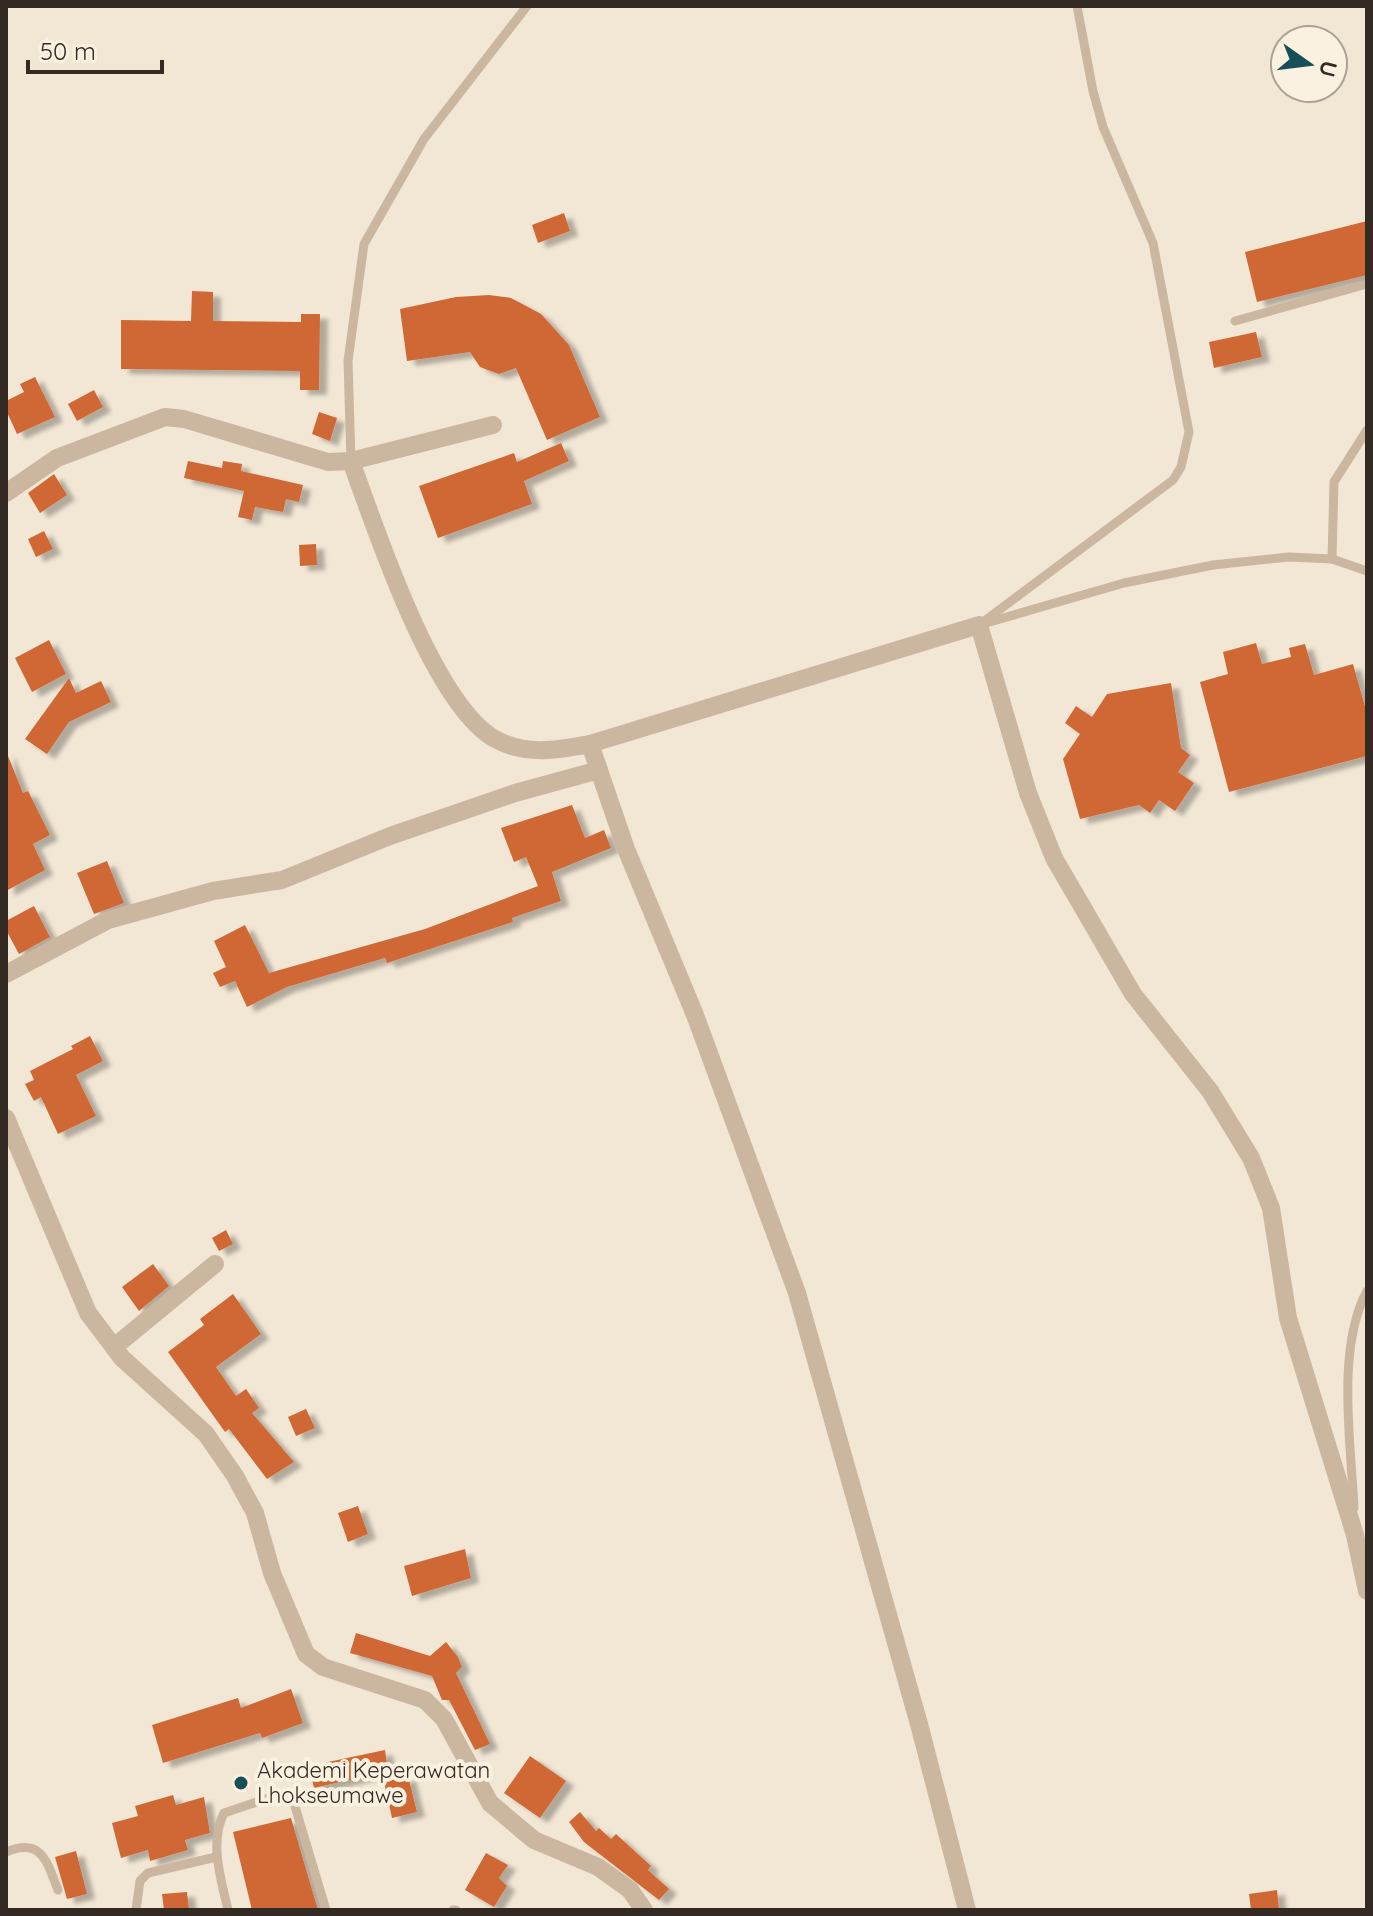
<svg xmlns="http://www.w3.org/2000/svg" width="1373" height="1916" font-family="Quicksand,sans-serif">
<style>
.building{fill:#d06835;filter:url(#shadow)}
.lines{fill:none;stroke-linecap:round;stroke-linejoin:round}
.lane{stroke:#cbb7a0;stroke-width:9}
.street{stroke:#cbb7a0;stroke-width:18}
.poi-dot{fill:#174f58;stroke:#faf1e1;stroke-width:3}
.labels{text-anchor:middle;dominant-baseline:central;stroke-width:8;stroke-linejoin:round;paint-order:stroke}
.poi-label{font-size:22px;fill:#342a24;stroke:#faf1e1;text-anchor:start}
</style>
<defs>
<filter id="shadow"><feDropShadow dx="8" dy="5" stdDeviation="2" flood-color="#0004"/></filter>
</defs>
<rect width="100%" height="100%" fill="#f2e7d5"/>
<!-- building -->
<g class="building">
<path d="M564 213 570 231 538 243 532 225Z"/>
<path d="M1367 221V275L1257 302 1245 252Z"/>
<path d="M192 291 213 292V321L301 322V314H320L319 390H300V371L121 369V320L191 321Z"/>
<path d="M489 295 511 298 541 314 569 345 600 417 547 440 516 368 499 374 480 367 470 352 407 361 400 309 456 297Z"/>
<path d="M1256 332 1262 357 1214 368 1209 342Z"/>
<path d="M35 377 55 417 17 434 6 410V401L24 392 20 384Z"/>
<path d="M94 390 103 407 77 421 68 404Z"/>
<path d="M319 412 337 418 330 441 312 434Z"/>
<path d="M561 443 569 461 524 481 532 504 438 538 419 486 514 453 517 462Z"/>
<path d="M188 461 222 468 223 461 242 464 241 471 303 485 299 502 286 499 283 512 255 507 252 520 238 517 244 491 184 478Z"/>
<path d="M54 474 67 495 40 513 28 493Z"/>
<path d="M44 531 53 549 36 557 28 539Z"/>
<path d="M316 544 317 565 300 566 299 545Z"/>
<path d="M49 640 66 674 32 692 15 658Z"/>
<path d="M1256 643 1262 664 1291 657 1289 648 1305 644 1314 675 1353 664 1367 714V756L1229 792 1200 682 1228 674 1223 652Z"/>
<path d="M69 678 76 693 101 681 111 702 69 722 47 754 25 739Z"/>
<path d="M1171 683 1181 748 1190 755 1178 772 1194 783 1175 811 1159 800 1150 813 1139 805 1080 819 1063 759 1080 734 1065 723 1076 706 1092 717 1107 694Z"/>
<path d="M6 751 23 793 28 791 50 835 33 844 45 870 6 891Z"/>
<path d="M572 805 585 838 604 830 611 848 552 872 561 901 512 918 513 922 387 963 385 958 287 987 247 1007 235 981 220 987 213 973 226 967 214 941 245 925 269 973 425 929 538 886 526 857 514 862 501 828Z"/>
<path d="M107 861 124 903 94 914 77 873Z"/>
<path d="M34 906 50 937 19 954 6 930V921Z"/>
<path d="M90 1036 103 1061 76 1075 96 1116 58 1134 41 1097 34 1101 25 1084 34 1080 30 1071 73 1049 71 1046Z"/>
<path d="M226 1230 233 1244 219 1251 212 1238Z"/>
<path d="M153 1264 169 1286 139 1311 122 1287Z"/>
<path d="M233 1294 261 1334 216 1367 236 1396 246 1389 259 1408 252 1413 294 1462 267 1479 229 1429 225 1432 168 1352 204 1325 200 1319Z"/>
<path d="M306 1409 315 1428 296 1436 288 1417Z"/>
<path d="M358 1506 368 1534 348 1542 338 1513Z"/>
<path d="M465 1549 471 1578 412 1596 404 1566Z"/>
<path d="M356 1633 430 1656 446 1642 458 1657 462 1667 456 1673 490 1744 475 1750 449 1700H442L432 1676 350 1653Z"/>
<path d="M291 1689 303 1723 262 1738 260 1733 163 1763 152 1725 238 1698 241 1708Z"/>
<path d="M385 1750 388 1771 314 1788 309 1766Z"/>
<path d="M530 1756 566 1781 540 1818 504 1793Z"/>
<path d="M408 1776 417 1812 392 1818 384 1782Z"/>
<path d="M173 1795 176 1805 204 1797 210 1833 185 1840 188 1850 150 1861 148 1850 121 1858 112 1823 138 1816 135 1806Z"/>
<path d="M580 1812 596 1831 599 1828 611 1839 616 1834 651 1866 648 1870 669 1889 659 1900 584 1842 569 1822Z"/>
<path d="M291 1818 318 1910H252L233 1832Z"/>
<path d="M76 1851 87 1894 67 1899 55 1857Z"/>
<path d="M486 1853 508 1865 499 1878 507 1886 494 1907 465 1890Z"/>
<path d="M1277 1890 1279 1910H1251L1249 1894Z"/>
<path d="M187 1892 189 1910H164L162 1894Z"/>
</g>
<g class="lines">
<!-- lane -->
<g class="lane">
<path d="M1235 321 1367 284"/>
<path d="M351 461 348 361 364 244 424 139 527 6"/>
<path d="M1332 559 1334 482 1367 430"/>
<path d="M986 623 1124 583 1213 565 1289 557 1332 559 1367 571"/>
<path d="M979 625 1173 480 1181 467 1189 432 1153 243 1103 127 1093 91 1077 6"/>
<path d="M1354 1508C1351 1444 1336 1348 1367 1291"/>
<path d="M6 1852C42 1837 47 1862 58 1890"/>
<path d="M136 1910 140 1881 148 1873 216 1857"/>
<path d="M228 1910C221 1879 209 1843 224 1813L278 1795 294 1803 326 1910"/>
<path d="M453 1910H456"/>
</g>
<!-- street -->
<g class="street">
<path d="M351 461C376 530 433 704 495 739 526 756 557 750 590 744L979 625 1028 793 1054 858 1133 994 1210 1091 1251 1158 1271 1208 1288 1318 1355 1535 1367 1591"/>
<path d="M6 493 57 458 165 417 184 419 328 462 351 461 493 425"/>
<path d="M590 744 626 849 695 1015 797 1293 919 1724 967 1910"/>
<path d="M6 974 108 920 213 891 282 880 390 836 515 793 599 770"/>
<path d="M6 1118 88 1313 122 1358 206 1434 235 1476 255 1513 272 1573 306 1654 323 1667 425 1700 444 1719 490 1803 534 1840 598 1867 630 1890 644 1910"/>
<path d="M114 1347 215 1264"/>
</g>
</g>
<!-- markers -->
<circle class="poi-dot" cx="241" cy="1783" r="8"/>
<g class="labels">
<!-- poi labels -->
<g class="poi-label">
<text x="257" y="1770">Akademi Keperawatan<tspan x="257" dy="25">Lhokseumawe</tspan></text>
</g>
</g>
<!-- border -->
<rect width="1373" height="1916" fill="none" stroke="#342a24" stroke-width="16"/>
<!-- north arrow -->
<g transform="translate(1309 64) rotate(104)"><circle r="38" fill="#faf1e1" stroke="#aba195" stroke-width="2"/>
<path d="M0-6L14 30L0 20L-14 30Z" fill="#174f58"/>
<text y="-12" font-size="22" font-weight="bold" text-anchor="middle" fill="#342a24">U</text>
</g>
<!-- scale -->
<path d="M28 60v12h134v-12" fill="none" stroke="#342a24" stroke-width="4"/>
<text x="40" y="60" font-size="24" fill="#342a24" stroke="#faf1e1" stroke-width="6" paint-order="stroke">50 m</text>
</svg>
